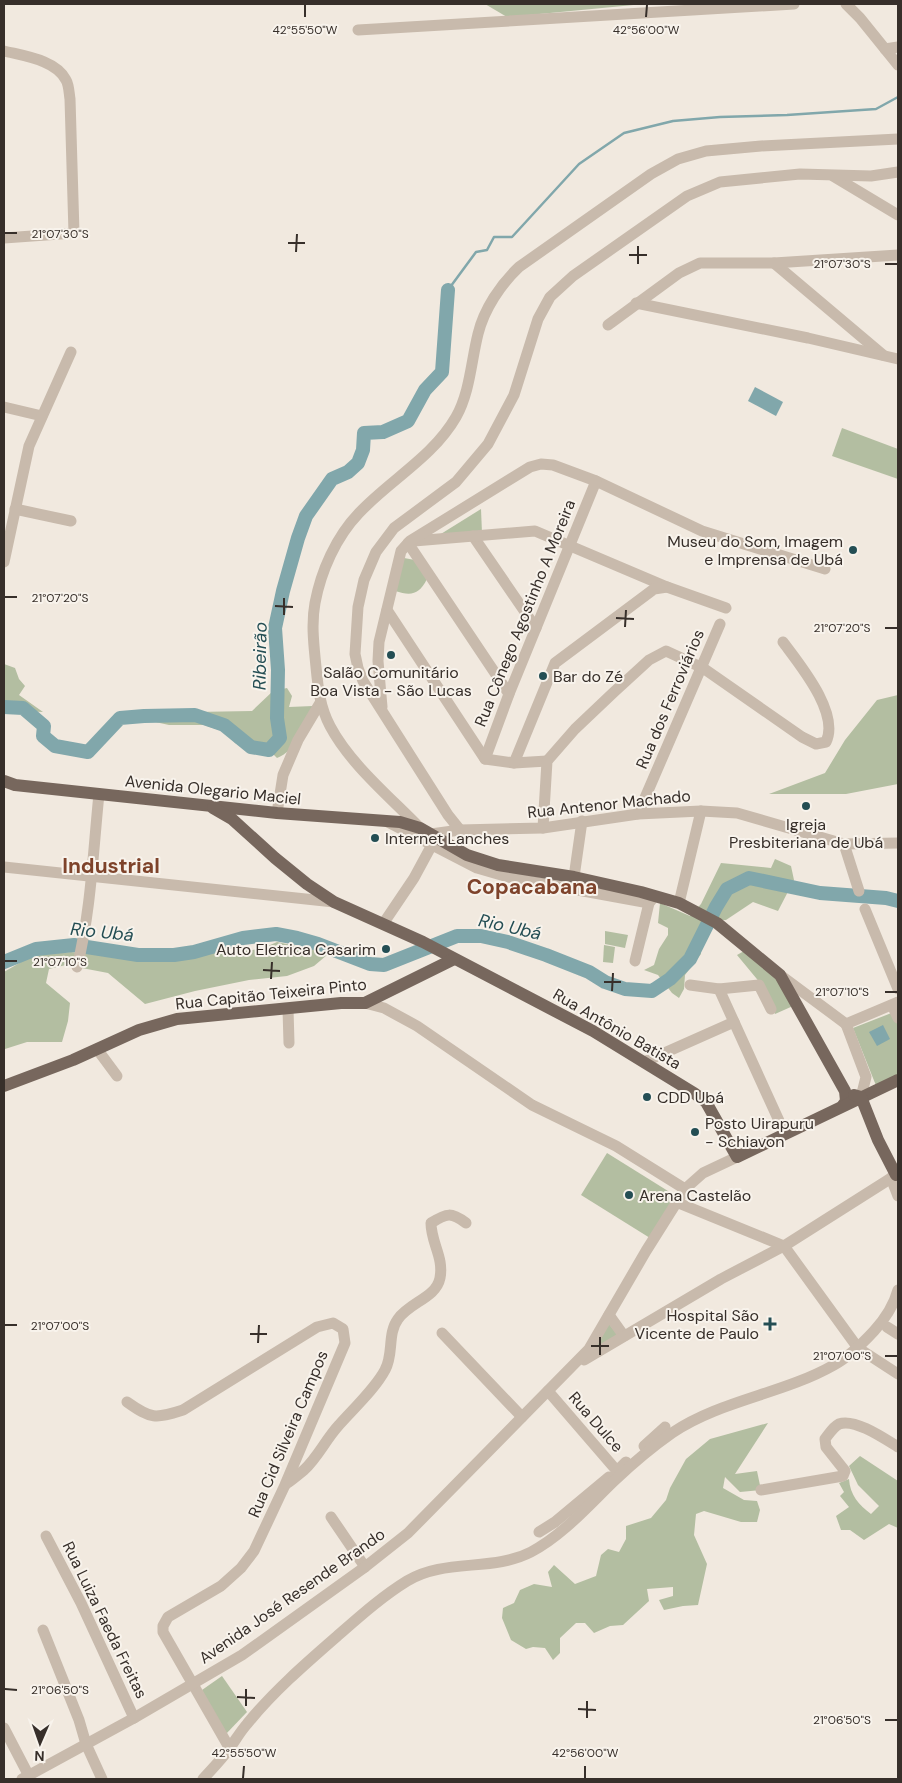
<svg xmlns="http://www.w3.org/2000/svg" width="902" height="1783" font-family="'DM Sans',sans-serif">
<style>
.green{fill:#b3bea1}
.water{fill:#81a7ab}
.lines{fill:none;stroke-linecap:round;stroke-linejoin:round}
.stream{stroke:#81a7ab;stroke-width:2.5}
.river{stroke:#81a7ab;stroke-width:14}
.minor{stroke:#c8baac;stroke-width:11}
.major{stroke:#77675d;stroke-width:12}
.ticks{fill:none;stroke:#372f2a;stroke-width:2}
.poi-dot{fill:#244e54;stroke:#f8f3ec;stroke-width:2}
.labels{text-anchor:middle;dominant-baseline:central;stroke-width:4;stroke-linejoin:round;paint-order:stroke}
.poi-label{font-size:16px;fill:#372f2a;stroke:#f8f3ec;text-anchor:start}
.street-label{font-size:16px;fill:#372f2a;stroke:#f8f3ec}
.water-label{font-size:18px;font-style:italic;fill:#244e54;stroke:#f8f3ec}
.district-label{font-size:21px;font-weight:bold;fill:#7e432b;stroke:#f8f3ec}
.ticks-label{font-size:12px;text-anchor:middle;fill:#372f2a;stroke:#f8f3ec;stroke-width:4;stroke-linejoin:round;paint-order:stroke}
</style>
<rect width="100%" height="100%" fill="#f1e9df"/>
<!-- green -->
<g class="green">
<path d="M485 4H644L507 17Z"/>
<path d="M842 428 898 449V479L832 456Z"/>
<path d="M481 509 482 533 436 537Z"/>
<path d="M404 558 415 560 427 579C419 595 411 596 395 591Z"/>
<path d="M4 664 15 668 19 679 25 686 19 695 43 712 4 710Z"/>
<path d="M287 688 292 696 289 707 313 706C306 723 295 752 277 758L269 750 255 753 235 743 225 732 204 725H169L146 720 144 716 146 709 194 712 252 711 273 691Z"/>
<path d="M898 695V784L846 794H769L825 773 845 740 877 700Z"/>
<path d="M775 859 791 866 794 880 778 911 753 902 726 920 710 921 701 938V954L685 975 684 989 679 998 672 993 658 975 644 970 654 965 659 949 668 935V928L658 923 660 903 690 916 701 904 721 863 771 868Z"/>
<path d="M605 931 628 935 625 948 605 944Z"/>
<path d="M277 942 301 947 333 950 314 966 287 976 249 980 195 991 145 1004 108 973 66 965 49 969 46 983 70 1003 68 1021 62 1042H27L5 1049 4 1054V972L33 955 71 952 175 961 215 946 226 953 261 949Z"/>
<path d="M604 945 615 947 613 963 603 962Z"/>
<path d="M744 951 775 977 793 1006 775 1014 761 984 737 955Z"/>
<path d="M894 1012 898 1021V1077L877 1088 853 1028Z"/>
<path d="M607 1153 676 1196 650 1238 581 1195Z"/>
<path d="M609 1324 618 1335 590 1352Z"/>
<path d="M768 1423 735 1474 757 1471 761 1490 740 1492 725 1477 723 1488 744 1500 757 1501 760 1510 757 1522H741L704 1511 696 1514 694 1535 707 1564 698 1605 683 1606 664 1610 659 1600 673 1596V1587L647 1589 649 1601 623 1625 610 1626 594 1633 585 1623H576L560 1638V1653L553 1660 545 1648 533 1647 526 1649 511 1640 502 1618 503 1608 514 1603 520 1590 534 1584 552 1587 548 1572 554 1565 575 1584 596 1576 601 1555 608 1549 619 1552 626 1539V1526L651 1518 666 1500 670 1488 686 1459 710 1439Z"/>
<path d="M860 1456 898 1481V1528L889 1524 864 1540 850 1530H841L836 1516 849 1507 840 1496 844 1492 839 1483 849 1479C850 1495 859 1505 871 1514L879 1506 858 1485 849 1466Z"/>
<path d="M222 1676 247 1712 225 1735 202 1690Z"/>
</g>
<!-- water -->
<g class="water">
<path d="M755 387 783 402 776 416 748 401Z"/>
<path d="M883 1025 890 1039 877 1046 869 1032Z"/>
</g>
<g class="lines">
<!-- stream -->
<path class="stream" d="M448 290 476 252 487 250 494 237H512L579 164 624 133 673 121 720 117 787 115 876 109 898 97"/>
<!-- river -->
<g class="river">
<path d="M4 707 23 708 44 726 43 736 55 746 88 752 120 718 144 716 195 715 224 725 251 747 269 750 280 738 277 718 278 670 275 628 283 591 298 538 306 516 332 479 348 472 358 463 363 450 364 433 383 432 408 421 425 390 442 372 448 290"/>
<path d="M4 962 36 949 74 945 138 955H174L194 952 243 938 276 934 297 938 318 944 370 964 384 965 457 936H481L508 942 546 955 589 972 605 982 625 989 652 991 670 979 690 959 716 907 727 889 749 878 820 893 886 898 898 901"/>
</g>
<!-- minor -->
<g class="minor">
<path d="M846 4 860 18 898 65"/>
<path d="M358 30 794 4"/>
<path d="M885 49 898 47"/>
<path d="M4 51C24 56 56 60 66 80 69 85 69 93 70 99L74 233 4 238"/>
<path d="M833 176 898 215"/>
<path d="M774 263 883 355"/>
<path d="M636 303 808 338 898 359"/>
<path d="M608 325 679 273 700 263H774L898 255"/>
<path d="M4 407 42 416"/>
<path d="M15 509 71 521"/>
<path d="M473 536 536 628"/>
<path d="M414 541 535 531 667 587 726 608"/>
<path d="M408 543 509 694"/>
<path d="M4 562 29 446 71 352"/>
<path d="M387 610 485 759 514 763 547 761"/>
<path d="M382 707 378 661 379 642 401 551 410 541 530 467 541 464 553 465 596 481 702 531 825 569"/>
<path d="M485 759 509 694 596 481"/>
<path d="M514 763 555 663 654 589 667 587"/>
<path d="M277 813 283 775 298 740 320 703"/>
<path d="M638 814 720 624"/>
<path d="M388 822 477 868 512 878 649 903"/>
<path d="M420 828C390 797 350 764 330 726 320 707 318 688 316 667 314 646 311 624 315 603 321 571 336 537 359 513 390 480 433 457 456 417 470 392 471 362 478 334 484 309 501 284 519 267L651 174 678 159 706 151 761 146 898 139"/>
<path d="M543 828 547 761 575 729 614 692 649 660 666 651 703 668 802 737 816 744 826 742C840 713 800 665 783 642"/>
<path d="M460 830 448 815 363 681 358 668 355 654 358 607 364 580 376 552 394 528 456 482 488 444 514 395 538 319 550 297 573 276 687 196 720 182 800 174 871 176 898 172"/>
<path d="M431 834 460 830 543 828 638 814 701 811 737 813 844 844 898 843"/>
<path d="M844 844 859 891"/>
<path d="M4 867 334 902"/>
<path d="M574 877 582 821"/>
<path d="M679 903 701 811"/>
<path d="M865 909 898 989"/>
<path d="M383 924 414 878 434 841"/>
<path d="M635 961 649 903 653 898"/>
<path d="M77 967C91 911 93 852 99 794"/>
<path d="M780 975 846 1024"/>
<path d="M690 985 719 989 759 985 771 1009"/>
<path d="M719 989 785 1134"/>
<path d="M365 1003 384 1008 417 1026 532 1105 616 1146 685 1189"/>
<path d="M892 1005 898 1018"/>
<path d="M288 1009 289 1043"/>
<path d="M846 1024 866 1077 861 1097"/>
<path d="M846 1024 898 1002"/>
<path d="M97 1049 117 1076"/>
<path d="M644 1062 734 1022"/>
<path d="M891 1178 898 1196"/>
<path d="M676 1202 784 1246"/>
<path d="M784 1246 858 1348 898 1374"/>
<path d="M609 1315 624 1336"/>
<path d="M887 1327 898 1334"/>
<path d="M442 1333 522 1417"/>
<path d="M584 1360 721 1279 784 1246 896 1175"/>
<path d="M548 1391 617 1471 626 1462"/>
<path d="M127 1402C151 1419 155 1419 183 1410L317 1327 333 1323 343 1329 345 1343 285 1485 254 1551 241 1568 221 1586 168 1617 163 1626V1632L230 1749"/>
<path d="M644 1446 665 1427"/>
<path d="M286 1484C292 1480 298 1475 304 1470 318 1457 326 1439 339 1425 353 1409 375 1389 385 1370 394 1354 387 1334 398 1319 410 1302 436 1298 440 1278 444 1257 431 1243 431 1223 447 1213 451 1212 466 1223"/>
<path d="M761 1490 843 1476 845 1471 826 1447 825 1439C829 1434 833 1427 839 1424 855 1418 885 1439 898 1447"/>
<path d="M331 1517 365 1567"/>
<path d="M539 1532 555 1522 609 1477"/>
<path d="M46 1536 81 1603 134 1718"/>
<path d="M43 1630 79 1720 86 1744 102 1779"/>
<path d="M4 1728 29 1776"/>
<path d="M22 1779 134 1718 242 1655 365 1567 408 1533 589 1349 646 1251 685 1189 703 1173 737 1157"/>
<path d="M203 1779C212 1769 221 1760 229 1749 235 1741 240 1732 247 1724 273 1692 304 1665 335 1638 358 1618 381 1597 407 1581 444 1558 493 1572 531 1552 563 1535 588 1506 614 1481 632 1464 652 1447 672 1433 721 1400 783 1394 834 1365 850 1356 862 1344 874 1331 885 1319 894 1305 898 1290"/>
</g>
<!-- major -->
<g class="major">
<path d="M4 781 15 785 277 813 400 822 420 828 467 855 498 865 574 877 641 892 679 903 717 923 780 975 845 1091 846 1101 843 1105"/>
<path d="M213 808 232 819 275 858 307 884 334 902 423 942 593 1031 694 1093 706 1102 737 1157 898 1080"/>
<path d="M4 1086 73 1060 139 1030 177 1019 341 1003H365L454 959"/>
<path d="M854 1095 861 1097 878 1140 896 1175 898 1174"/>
</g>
</g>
<!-- ticks -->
<path class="ticks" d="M305 17V5M646 17 647 5M5 233H17M288 243H305M296 252 297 234M629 255H647M638 264V246M885 264H897M5 597H17M275 606 293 607M284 615V598M616 618 634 619M625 627 626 610M885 628H897M5 961H17M263 970 280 971M271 979 272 962M604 982H621M612 991 613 973M885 992H897M5 1325H17M250 1334H267M258 1343 259 1325M591 1346H609M600 1355V1337M885 1356H897M5 1689 17 1690M237 1697 255 1698M246 1706V1689M578 1709 596 1710M587 1718V1701M885 1720H897M243 1778 244 1766M585 1778V1766"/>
<!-- markers -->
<g class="poi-dot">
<circle cx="853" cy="550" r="5"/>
<circle cx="391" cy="655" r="5"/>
<circle cx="543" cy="676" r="5"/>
<circle cx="806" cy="806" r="5"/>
<circle cx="375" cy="838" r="5"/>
<circle cx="386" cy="949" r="5"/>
<circle cx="647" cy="1097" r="5"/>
<circle cx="695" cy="1132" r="5"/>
<circle cx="629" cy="1195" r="5"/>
<path d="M767.5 1316.5h5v5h5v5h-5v5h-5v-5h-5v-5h5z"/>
</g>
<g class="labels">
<!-- poi labels -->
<g class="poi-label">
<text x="843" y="541" text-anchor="end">Museu do Som, Imagem<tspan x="843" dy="18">e Imprensa de Ubá</tspan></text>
<text x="391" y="672" text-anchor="middle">Salão Comunitário<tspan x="391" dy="18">Boa Vista - São Lucas</tspan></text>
<text x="553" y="676">Bar do Zé</text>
<text x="806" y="824" text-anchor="middle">Igreja<tspan x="806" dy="18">Presbiteriana de Ubá</tspan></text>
<text x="385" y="838">Internet Lanches</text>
<text x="376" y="949" text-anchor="end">Auto Eletrica Casarim</text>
<text x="657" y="1097">CDD Ubá</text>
<text x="705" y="1123">Posto Uirapuru<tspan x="705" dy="18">- Schiavon</tspan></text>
<text x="639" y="1195">Arena Castelão</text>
<text x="759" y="1315" text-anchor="end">Hospital São<tspan x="759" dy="18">Vicente de Paulo</tspan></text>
</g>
<!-- street labels -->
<g class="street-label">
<text transform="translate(525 613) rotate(-68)">Rua Cônego Agostinho A Moreira</text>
<text transform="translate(670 699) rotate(-67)">Rua dos Ferroviários</text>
<text transform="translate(213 790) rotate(6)">Avenida Olegario Maciel</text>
<text transform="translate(609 804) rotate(-6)">Rua Antenor Machado</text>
<text transform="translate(271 994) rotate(-6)">Rua Capitão Teixeira Pinto</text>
<text transform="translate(617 1029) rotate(30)">Rua Antônio Batista</text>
<text transform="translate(596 1422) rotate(49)">Rua Dulce</text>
<text transform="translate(288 1434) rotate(-67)">Rua Cid Silveira Campos</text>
<text transform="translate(292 1596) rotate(-35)">Avenida José Resende Brando</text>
<text transform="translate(105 1620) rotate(64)">Rua Luiza Faeda Freitas</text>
</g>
<!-- water labels -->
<g class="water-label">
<text transform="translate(260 656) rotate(-89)">Ribeirão</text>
<text transform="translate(510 927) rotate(13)">Rio Ubá</text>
<text transform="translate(102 932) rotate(6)">Rio Ubá</text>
</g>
<!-- district labels -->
<g class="district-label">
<text x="111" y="866">Industrial</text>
<text x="532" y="887">Copacabana</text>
</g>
</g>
<g class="ticks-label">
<text x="305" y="34">42°55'50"W</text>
<text x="646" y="34">42°56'00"W</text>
<text x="60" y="238">21°07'30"S</text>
<text x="842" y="268">21°07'30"S</text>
<text x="60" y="602">21°07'20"S</text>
<text x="842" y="632">21°07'20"S</text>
<text x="60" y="966">21°07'10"S</text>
<text x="842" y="996">21°07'10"S</text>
<text x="60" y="1330">21°07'00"S</text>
<text x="842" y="1360">21°07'00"S</text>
<text x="60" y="1694">21°06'50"S</text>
<text x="842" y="1724">21°06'50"S</text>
<text x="244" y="1757">42°55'50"W</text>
<text x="585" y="1757">42°56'00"W</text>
</g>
<!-- border -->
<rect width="902" height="1783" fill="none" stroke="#372f2a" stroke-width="10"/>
<!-- north arrow -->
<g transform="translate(40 1743) rotate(182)" stroke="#f8f3ec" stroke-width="4" paint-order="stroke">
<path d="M0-4L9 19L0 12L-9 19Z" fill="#372f2a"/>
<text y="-8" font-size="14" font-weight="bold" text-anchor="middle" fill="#372f2a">N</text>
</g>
</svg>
